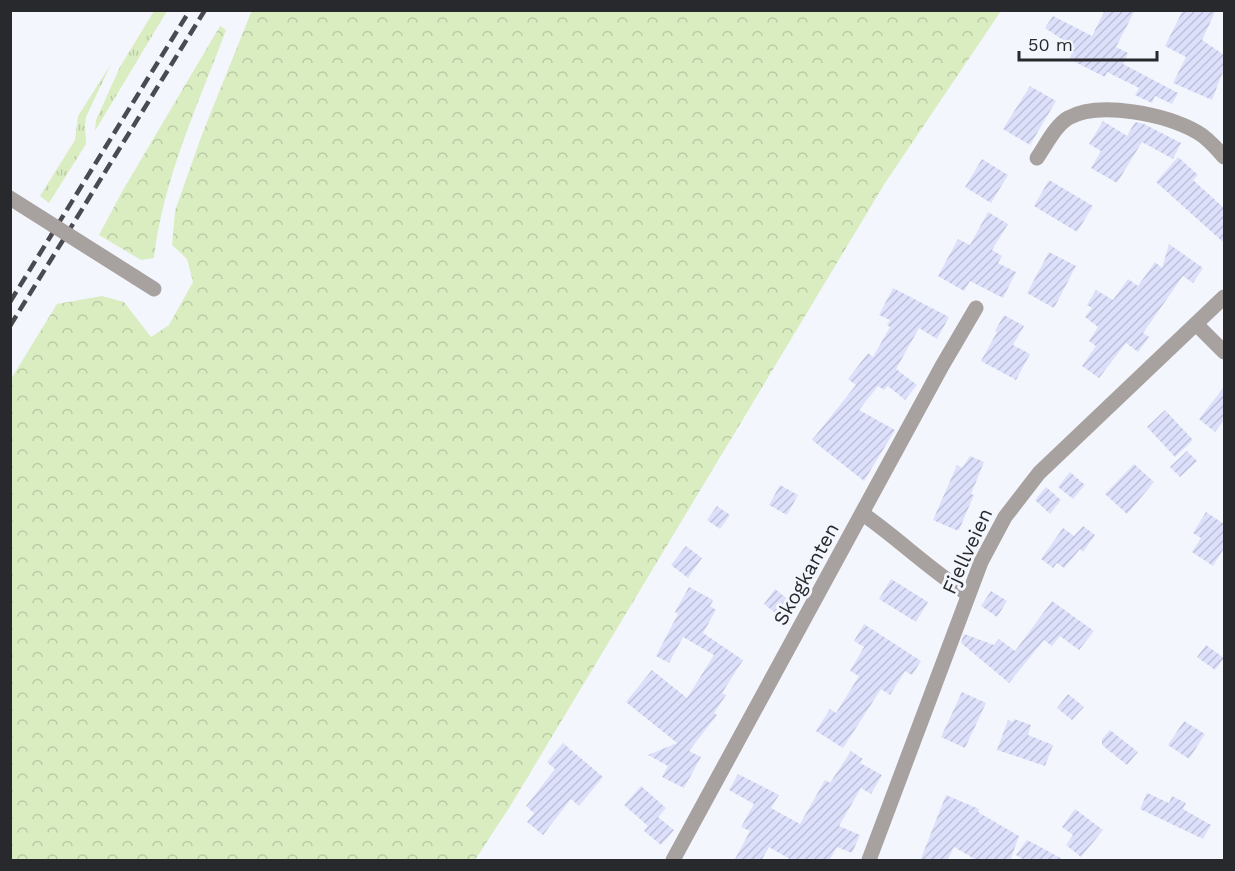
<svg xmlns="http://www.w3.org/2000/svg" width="1235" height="871" font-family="'Work Sans',sans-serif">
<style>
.grass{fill:url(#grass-tufts)}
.forest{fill:url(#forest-crowns)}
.building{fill:url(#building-hatch)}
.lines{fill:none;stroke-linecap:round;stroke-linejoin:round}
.minor{stroke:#a7a1a0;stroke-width:15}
.rail{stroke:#4a4b50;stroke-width:4.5;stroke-dasharray:12 6;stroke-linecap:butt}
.minor-bridge{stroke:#a7a1a0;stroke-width:15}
.labels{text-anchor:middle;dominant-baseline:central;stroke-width:6;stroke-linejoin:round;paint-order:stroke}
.street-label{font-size:20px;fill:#28292d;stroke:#f4f6fd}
</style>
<defs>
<pattern id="grass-tufts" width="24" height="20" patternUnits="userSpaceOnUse" patternTransform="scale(1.5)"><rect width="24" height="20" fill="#d9edc1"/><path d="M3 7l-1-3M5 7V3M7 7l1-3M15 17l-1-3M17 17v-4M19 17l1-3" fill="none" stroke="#bacba6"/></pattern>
<pattern id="forest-crowns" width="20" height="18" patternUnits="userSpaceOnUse" patternTransform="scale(1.5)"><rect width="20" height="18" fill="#d9edc1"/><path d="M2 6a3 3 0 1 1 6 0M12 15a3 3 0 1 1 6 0" fill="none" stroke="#bacba6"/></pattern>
<pattern id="building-hatch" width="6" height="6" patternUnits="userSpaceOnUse" patternTransform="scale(1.5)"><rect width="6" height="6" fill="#dde0fb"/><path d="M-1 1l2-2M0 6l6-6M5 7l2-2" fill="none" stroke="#bec0d7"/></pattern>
</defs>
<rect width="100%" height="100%" fill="#f4f6fd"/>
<!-- grass -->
<g class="grass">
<path d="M154 11H167L95 131 96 120 120 67Z"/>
<path d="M111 64 86 117 85 126 86 144 49 203 40 196 75 140 78 116Z"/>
</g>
<!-- forest -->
<g class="forest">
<path d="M252 10 1001 11 885 183 509 808 475 860H11V379L57 304 102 296 124 302 151 337 169 325 193 282 187 259 172 245 175 211 201 137Z"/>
<path d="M220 26 226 30C198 105 163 179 154 258L141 260 99 235 123 190Z"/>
</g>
<!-- building -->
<g class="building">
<path d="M1105 10H1135L1116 47 1128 53 1123 64 1178 93 1172 104 1155 96 1152 103 1135 95 1139 88 1107 72 1105 77 1069 59 1075 48 1045 28 1053 16 1092 36Z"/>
<path d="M1183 10H1216L1202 40 1224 55V69L1212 100 1173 83 1186 57 1165 46Z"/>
<path d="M1030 86 1056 101 1030 145 1003 129Z"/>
<path d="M1103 121 1127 136 1135 122 1144 124 1181 143 1173 159 1142 142 1117 183 1091 168 1101 151 1089 144Z"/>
<path d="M1178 157 1198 175 1193 180 1224 208V243L1156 182Z"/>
<path d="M982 159 1008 175 991 203 965 187Z"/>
<path d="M1049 180 1093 206 1077 232 1034 206Z"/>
<path d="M988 212 1008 224 992 250 1002 256 998 263 1016 272 1003 298 970 281 964 291 938 276 958 239 970 245Z"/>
<path d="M1169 244 1203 268 1193 283 1183 276 1143 333 1149 337 1138 352 1126 343 1099 378 1082 366 1096 346 1089 341 1098 327 1085 317 1092 308 1087 305 1096 290 1113 300 1128 279 1138 286 1155 262 1162 268Z"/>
<path d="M1049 252 1076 266 1054 308 1027 293Z"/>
<path d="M893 288 949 317 937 339 919 328 896 369 917 385 905 400 888 386 884 390 878 386 859 410 895 430 864 481 812 440 856 385 848 379 868 353 873 357 890 327 887 325 890 320 879 315Z"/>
<path d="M1004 315 1024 326 1013 345 1030 354 1016 380 981 361 997 332 995 331Z"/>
<path d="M1224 387V420L1215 432 1199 419Z"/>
<path d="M1165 410 1193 440 1175 457 1147 427Z"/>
<path d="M1187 451 1197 461 1180 477 1170 467Z"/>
<path d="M970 456 984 462 971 494 974 495 959 530H956L933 520 957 465 962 468Z"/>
<path d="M1134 464 1154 482 1127 514 1105 494Z"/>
<path d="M1070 472 1085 485 1073 499 1058 487Z"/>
<path d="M780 485 798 495 787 515 769 505Z"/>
<path d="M1046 487 1061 500 1050 514 1035 500Z"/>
<path d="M717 506 730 515 720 529 707 520Z"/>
<path d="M1206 512 1224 524V548L1213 566 1192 552 1201 538 1193 533Z"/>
<path d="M1083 526 1095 535 1083 552 1080 549 1064 568 1057 563 1053 568 1041 559 1063 528 1074 536Z"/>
<path d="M686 546 702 558 688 578 671 565Z"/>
<path d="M891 579 928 602 916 622 879 599Z"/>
<path d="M689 587 713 600 710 606 716 610 703 633 743 660 722 693 726 695 714 713 717 715 689 751 701 757 684 788 662 777 668 766 648 755 677 743 626 702 652 670 687 698 714 655 683 637 669 663 656 656 678 614 675 612Z"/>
<path d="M775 589 791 602 779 616 764 604Z"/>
<path d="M991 591 1007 601 997 617 981 606Z"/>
<path d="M1052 601 1094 631 1079 650 1060 636 1052 646 1044 640 1009 683 961 643 964 634 994 645 999 639 1015 651Z"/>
<path d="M864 624 921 661 912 675 905 671 890 695 881 689 843 748 816 731 830 709 836 713 859 676 850 671 864 647 854 641Z"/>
<path d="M1206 645 1224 658 1215 670 1197 657Z"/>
<path d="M962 692 986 703 965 748 941 737Z"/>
<path d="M1068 694 1084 707 1072 720 1057 708Z"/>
<path d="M1014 719 1031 725 1028 735 1053 745 1045 766 997 750 1008 720 1013 722Z"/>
<path d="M1184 721 1205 734 1189 759 1168 745Z"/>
<path d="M1110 730 1138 752 1127 765 1102 745V739Z"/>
<path d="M563 743 603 777 579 806 571 799 543 835 527 822 534 813 526 806 555 769 547 762Z"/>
<path d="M851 751 863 759 860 763 882 775 871 794 861 788 839 826 860 835 852 853 837 847 829 861H793L769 847 761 861H734L750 831 741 827 754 804 729 790 738 774 779 795 771 808 800 824 825 780 830 783Z"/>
<path d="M641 786 666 808 658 817 674 830 661 845 644 831 648 826 624 805Z"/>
<path d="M1147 793 1169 803 1172 796 1186 803 1183 809 1211 825 1203 839 1140 809Z"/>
<path d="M946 795 979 809 978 812 1019 836 1010 861H978L954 847 947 861H920Z"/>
<path d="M1075 809 1103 830 1081 857 1066 845 1073 835 1062 827Z"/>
<path d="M1027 840 1035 844 1066 861H1026L1016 855Z"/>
</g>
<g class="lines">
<!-- minor -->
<g class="minor">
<path d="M1037 158C1046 145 1055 126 1068 118 1100 100 1167 115 1197 132 1208 138 1216 148 1224 157"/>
<path d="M135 277 154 289"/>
<path d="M1196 324 1224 352"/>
<path d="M863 514C899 539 931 571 968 594"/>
<path d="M673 860 942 366 976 308"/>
<path d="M869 860 981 562 1005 517 1039 473 1224 297"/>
</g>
<!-- rail -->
<g class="rail">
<path d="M10 302 190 10"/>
<path d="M10 326 205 10"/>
</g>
<!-- minor-bridge -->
<path class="minor-bridge" d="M10 198 135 277"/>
</g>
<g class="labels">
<!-- street labels -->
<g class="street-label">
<text transform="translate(967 551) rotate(-65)">Fjellveien</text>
<text transform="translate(806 574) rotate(-61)">Skogkanten</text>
</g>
</g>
<!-- border -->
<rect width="1235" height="871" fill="none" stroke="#28292d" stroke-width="24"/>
<!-- scale -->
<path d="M1019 51v9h138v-9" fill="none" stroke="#28292d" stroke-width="3"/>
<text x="1028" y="51" font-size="18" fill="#28292d" stroke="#f4f6fd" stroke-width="4.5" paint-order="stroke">50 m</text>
</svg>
